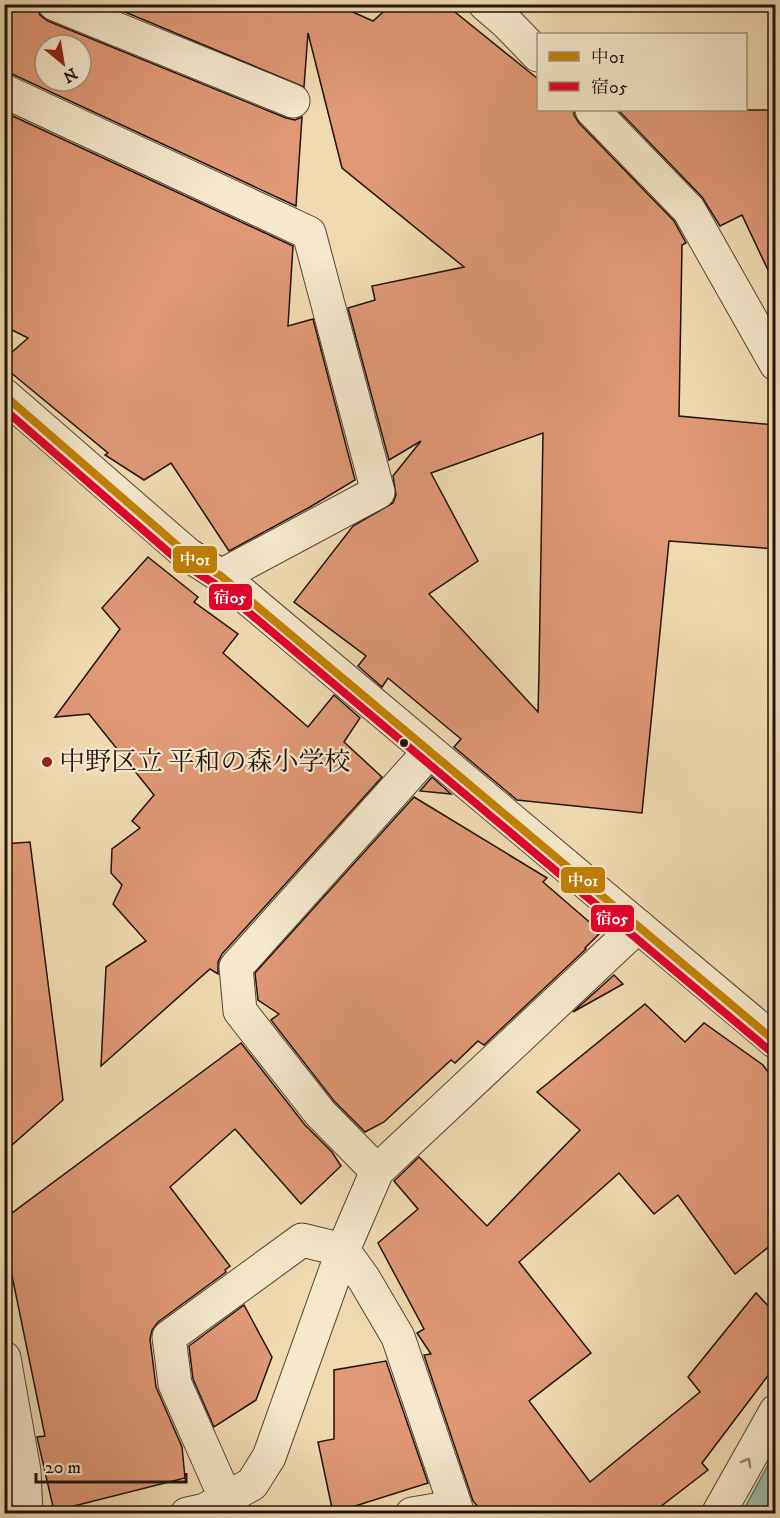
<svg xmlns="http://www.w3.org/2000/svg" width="780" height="1518" font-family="'IM FELL DW Pica','Noto Serif JP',serif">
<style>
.water{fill:#9abbaa;stroke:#6a786b;stroke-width:1.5}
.building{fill:#e09875;stroke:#21130d;stroke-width:1.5;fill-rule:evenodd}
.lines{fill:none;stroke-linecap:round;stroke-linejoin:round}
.minor-casing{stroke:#554536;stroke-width:35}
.minor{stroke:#f5e8cc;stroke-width:33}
.bus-1-casing{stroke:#f5e8cc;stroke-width:12}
.bus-2-casing{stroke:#f5e8cc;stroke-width:12}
.bus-1{stroke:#c28103;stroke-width:8}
.bus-2{stroke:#e4002b;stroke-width:8}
.oneway{stroke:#968876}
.bus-dot{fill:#21130d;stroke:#f5e8cc;stroke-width:2}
.poi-dot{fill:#8f2418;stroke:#f5e8cc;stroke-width:2}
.labels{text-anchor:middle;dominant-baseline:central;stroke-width:4.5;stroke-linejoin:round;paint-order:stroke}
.poi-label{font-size:26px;fill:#21130d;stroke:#f5e8cc;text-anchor:start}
.line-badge{stroke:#f5e8cc;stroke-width:2}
.badge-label{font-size:16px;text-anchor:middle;font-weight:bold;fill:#fff}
</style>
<rect width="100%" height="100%" fill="#f0dbb1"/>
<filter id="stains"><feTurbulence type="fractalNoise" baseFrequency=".00333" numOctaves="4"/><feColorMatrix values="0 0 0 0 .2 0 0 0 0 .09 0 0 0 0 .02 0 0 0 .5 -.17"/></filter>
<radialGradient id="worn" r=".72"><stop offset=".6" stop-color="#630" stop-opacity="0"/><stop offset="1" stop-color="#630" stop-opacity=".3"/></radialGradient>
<!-- water -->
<path class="water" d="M775 1452V1513H742Z"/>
<!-- building -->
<g class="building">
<path d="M11 4H37L40 15 48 21 286 118 295 120 302 117 296 206 12 74 4 73V22ZM45 45H81V81H45Z"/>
<path d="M106 4H335L373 21 392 4H445L538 79V110H574V115L579 123 674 221 686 243 682 245 679 416 776 425V549L669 541 642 813 517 800 454 747 461 739 388 678 382 687 358 666 366 656 294 602 353 526 393 503 396 495 393 476 421 441 389 460 348 308 375 300 372 286 464 267 342 168 308 33 304 87ZM543 433 539 671 538 712 429 594 478 561 431 473Z"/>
<path d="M618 110H776V287L742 215 720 226 702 197Z"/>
<path d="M4 112 293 246 288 326 313 319 355 480 310 507 229 551 171 463 144 480 105 455 108 453 4 367V359L28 338 4 326Z"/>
<path d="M148 557 198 597 194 602 238 634 223 653 308 727 334 695 360 718 344 742 382 777 222 954 218 962V974L210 969 101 1066 106 967 146 941 113 904 122 885 111 873 112 849 140 828 132 821 154 795 89 714 55 717 120 629 102 608Z"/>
<path d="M432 777 451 794 420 791Z"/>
<path d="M414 797 547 878 543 882 601 932 585 948 586 949 484 1045 478 1041 455 1063 451 1060 384 1122 365 1132 334 1101 271 1020 279 1014 258 1000 255 973Z"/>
<path d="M30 842 63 1100 4 1152V844Z"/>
<path d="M614 975 623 984 573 1012Z"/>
<path d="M645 1004 685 1042 704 1023 763 1065 776 1083V1241L735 1274 678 1195 654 1214 619 1173 519 1262 591 1353 529 1401 590 1482 700 1392 688 1377 756 1293 776 1314V1365L702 1463 708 1470 651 1514H484L473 1501 424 1355 431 1354 417 1333 424 1329 378 1243 418 1209 394 1181 419 1157 487 1226 580 1130 537 1092Z"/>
<path d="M241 1043 305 1125 332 1152 341 1166 301 1204 235 1129 170 1187 230 1266 225 1270 226 1272 158 1322 152 1330 150 1339 156 1387 182 1447 185 1478 54 1511 37 1437 45 1436 4 1237V1219Z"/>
<path d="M244 1305 272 1357 256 1400 214 1427 193 1379 189 1346Z"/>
<path d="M386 1361 428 1483 333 1513 318 1442 334 1439V1370Z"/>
</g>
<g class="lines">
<!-- minor casing -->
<g class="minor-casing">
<g id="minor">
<path d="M55 4 293 101"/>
<path d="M485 4 507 23 538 55"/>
<path d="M4 91 309 233 378 492 221 576"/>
<path d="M592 110 689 210 776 364"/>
<path d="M4 395 187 554 221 576 776 1042"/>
<path d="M377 1171 320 1113 240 1011 236 967 429 752"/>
<path d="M4 1358 24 1471 26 1514"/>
<path d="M226 1499 175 1384 169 1337 302 1240 343 1250 364 1279 398 1337 458 1514"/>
<path d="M187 1514 205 1510 252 1484 269 1457 343 1250 377 1171 638 926"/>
<path d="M412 1514 454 1507"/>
<path d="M718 1514 776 1411"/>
</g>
</g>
<!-- minor -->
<use href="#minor" class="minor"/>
<!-- bus-1 casing -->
<g class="bus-1-casing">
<path id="bus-1" d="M4 395 187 554 221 576 776 1042"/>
</g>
<!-- bus-2 casing -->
<g class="bus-2-casing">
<path id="bus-2" d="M4 409 180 562 215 584 769 1050"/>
</g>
<!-- bus-1 -->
<use href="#bus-1" class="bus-1"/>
<!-- bus-2 -->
<use href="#bus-2" class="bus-2"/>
</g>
<!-- one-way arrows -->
<defs><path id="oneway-chevron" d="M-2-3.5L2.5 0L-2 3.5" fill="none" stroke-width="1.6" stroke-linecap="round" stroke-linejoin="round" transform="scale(1.5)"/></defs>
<use class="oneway" href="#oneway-chevron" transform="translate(747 1462) rotate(-61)"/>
<!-- markers -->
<circle class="bus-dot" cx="404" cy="743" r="5"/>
<circle class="poi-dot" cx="47" cy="762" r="6"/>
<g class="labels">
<!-- poi labels -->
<g class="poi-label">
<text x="59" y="762">中野区立 平和の森小学校</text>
</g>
</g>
<g class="line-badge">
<rect x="172" y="545" width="46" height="29" rx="6" fill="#c28103"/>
<rect x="208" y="583" width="45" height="28" rx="6" fill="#e4002b"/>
<rect x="560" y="866" width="46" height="28" rx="6" fill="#c28103"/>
<rect x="590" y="904" width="45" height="29" rx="6" fill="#e4002b"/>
</g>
<g class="badge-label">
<text x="195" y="565">中01</text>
<text x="230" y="603">宿05</text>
<text x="583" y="886">中01</text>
<text x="612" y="924">宿05</text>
</g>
<!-- margin -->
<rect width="780" height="1518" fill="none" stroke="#f0dbb1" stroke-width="24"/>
<rect x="6" y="6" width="768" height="1506" fill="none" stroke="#21130d" stroke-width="3"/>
<rect x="12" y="12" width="756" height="1494" fill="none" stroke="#21130d" stroke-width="1.5"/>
<!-- legend -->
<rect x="537" y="33" width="210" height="78" fill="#f5e8cc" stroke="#a09380" stroke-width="1.5"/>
<rect x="549" y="52" width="30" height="9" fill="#c28103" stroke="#a09380" stroke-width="1.5"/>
<text x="591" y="63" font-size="18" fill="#21130d">中01</text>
<rect x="549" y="82" width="30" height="9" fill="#e4002b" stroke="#a09380" stroke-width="1.5"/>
<text x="591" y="93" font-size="18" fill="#21130d">宿05</text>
<!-- north arrow -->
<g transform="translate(63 63) rotate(150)"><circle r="28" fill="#f5e8cc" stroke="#a09380" stroke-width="1.5"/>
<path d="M0-4.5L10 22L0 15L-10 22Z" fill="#8f2418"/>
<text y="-9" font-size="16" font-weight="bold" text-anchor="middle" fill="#21130d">N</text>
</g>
<!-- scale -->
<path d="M36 1473v9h150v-9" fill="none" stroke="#21130d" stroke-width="3"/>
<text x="45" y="1473" font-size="18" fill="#21130d" stroke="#f5e8cc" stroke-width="4.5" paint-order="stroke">20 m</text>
<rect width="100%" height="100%" filter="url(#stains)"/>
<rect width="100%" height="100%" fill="url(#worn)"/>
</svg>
